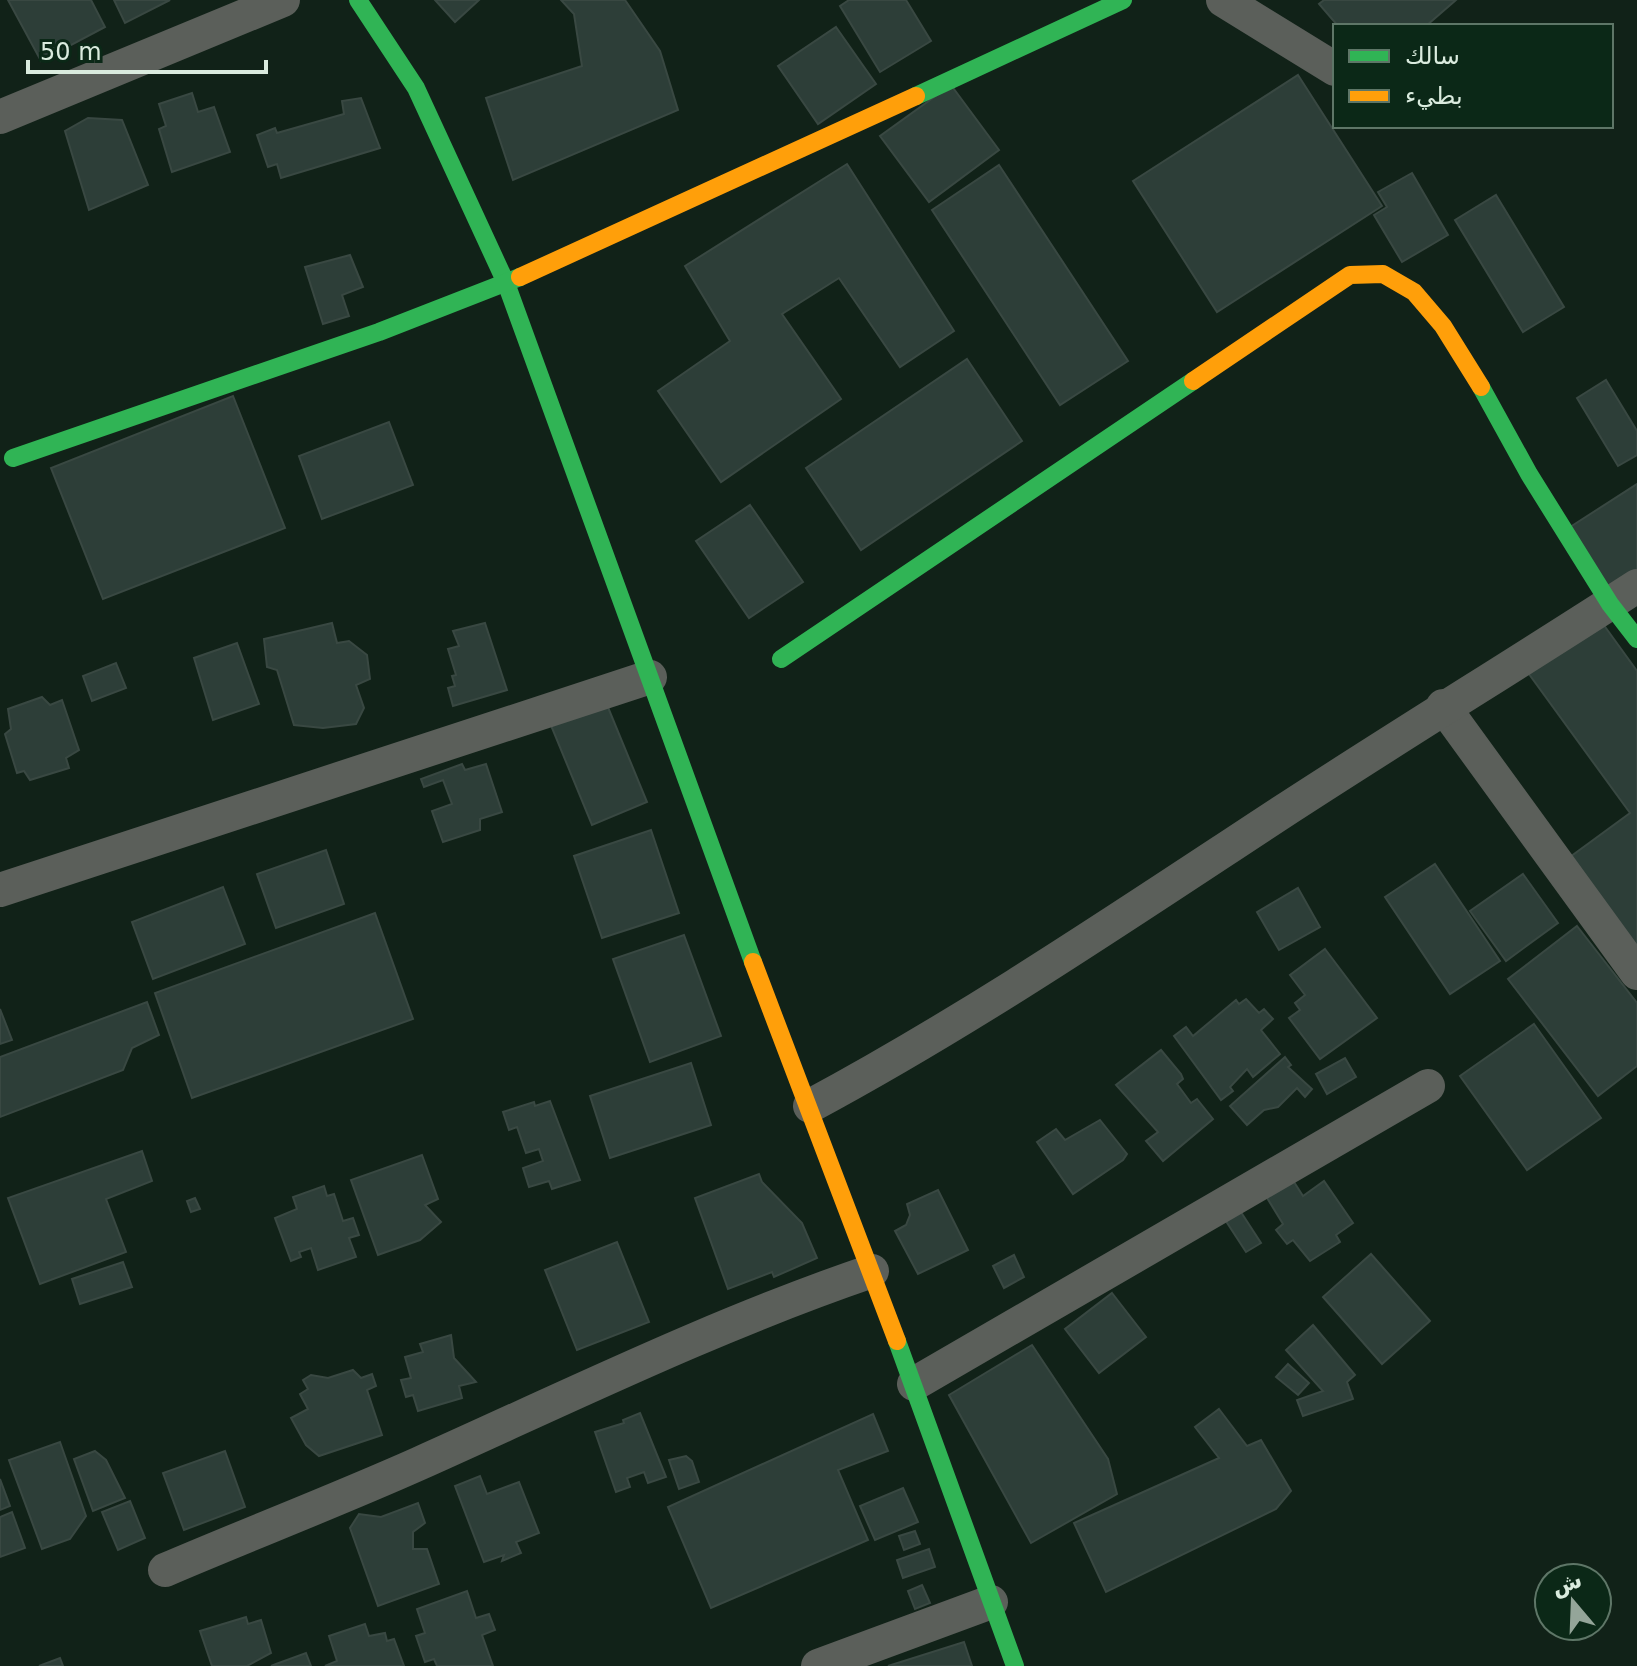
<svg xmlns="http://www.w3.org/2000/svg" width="1637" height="1666" font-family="'DejaVu Sans','Noto Sans Arabic',sans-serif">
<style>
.building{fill:#2d3e38;stroke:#394842;stroke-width:2}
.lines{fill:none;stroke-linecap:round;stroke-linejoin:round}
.street{stroke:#5b5f5a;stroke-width:34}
.fast{stroke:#30b455;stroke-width:18}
.slow{stroke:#ff9f0a;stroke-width:18}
</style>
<rect width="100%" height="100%" fill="#112218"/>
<!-- building -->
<g class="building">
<path d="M8 0H91L105 27 41 61Z"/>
<path d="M114 0H170L125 23Z"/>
<path d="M435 0H479L455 22Z"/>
<path d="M561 0H625L660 51 678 110 513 180 486 98 582 66 574 14Z"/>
<path d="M849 0H906L931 41 880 72 840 6Z"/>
<path d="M1324 0H1456L1426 26H1338L1319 4Z"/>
<path d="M836 27 876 84 818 124 778 66Z"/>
<path d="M1298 75 1382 206 1217 312 1133 181Z"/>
<path d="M951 85 999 150 929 202 880 136Z"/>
<path d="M192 93 198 112 214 107 230 152 172 172 159 129 166 126 159 104Z"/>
<path d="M361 98 380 148 281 178 277 164 268 167 257 135 275 128 277 133 344 114 342 101Z"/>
<path d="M88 118 122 120 148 185 89 210 65 131Z"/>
<path d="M847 164 954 331 900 367 839 278 782 314 841 399 721 482 658 391 730 341 685 266Z"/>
<path d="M999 165 1128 361 1060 405 932 210Z"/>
<path d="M1412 173 1448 235 1402 262 1374 215 1387 207 1378 192Z"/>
<path d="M1496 195 1564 307 1523 332 1455 220Z"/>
<path d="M350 255 363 287 342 295 349 316 323 324 305 267Z"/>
<path d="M967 359 1022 441 861 550 806 468Z"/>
<path d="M1606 380 1637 431V455L1618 466 1577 398Z"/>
<path d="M233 396 285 528 103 599 51 468Z"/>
<path d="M389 422 413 485 322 519 299 456Z"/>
<path d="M1637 484V571L1606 590 1567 529Z"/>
<path d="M750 505 803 582 749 618 696 541Z"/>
<path d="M1598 617 1637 671V948L1570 857 1630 813 1526 670Z"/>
<path d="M332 623 337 643 349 641 367 655 370 679 356 685 364 708 356 724 323 728 294 725 277 670 267 667 264 639Z"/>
<path d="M485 623 507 690 453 706 448 688 455 686 452 676 456 675 448 649 459 646 453 631Z"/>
<path d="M237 643 259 704 213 720 194 658Z"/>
<path d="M116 663 126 688 92 701 83 676Z"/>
<path d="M42 697 50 705 62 700 79 750 66 758 69 768 30 780 24 771 17 773 5 734 11 729 8 709Z"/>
<path d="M605 700 647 802 592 825 550 723Z"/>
<path d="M462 764 465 770 486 764 502 812 480 819V830L443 842 432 811 452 804 443 780 424 787 421 779Z"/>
<path d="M651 830 679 913 602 938 574 856Z"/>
<path d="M326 850 344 904 276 928 257 874Z"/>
<path d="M1435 864 1500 961 1450 994 1385 897Z"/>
<path d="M1523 874 1558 923 1506 961 1470 911Z"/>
<path d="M223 887 245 944 153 979 132 922Z"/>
<path d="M1298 888 1320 927 1279 950 1257 912Z"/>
<path d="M375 913 413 1019 192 1098 155 993Z"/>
<path d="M1577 926 1637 1003V1066L1598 1096 1508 979Z"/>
<path d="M684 935 721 1036 650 1062 613 959Z"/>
<path d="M1325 949 1377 1018 1320 1059 1289 1018 1300 1010 1295 1003 1305 995 1290 975Z"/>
<path d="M1246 999 1259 1013 1264 1009 1273 1019 1261 1030 1280 1054 1253 1077 1247 1069 1230 1087 1233 1091 1221 1100 1174 1036 1186 1027 1193 1036 1236 1000 1239 1004Z"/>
<path d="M147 1002 159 1035 132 1048 123 1070 0 1117V1057Z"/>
<path d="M0 1009 12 1040 0 1044Z"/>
<path d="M1534 1024 1601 1118 1527 1170 1460 1076Z"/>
<path d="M1161 1050 1181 1074 1183 1079 1177 1084 1191 1103 1197 1099 1213 1119 1163 1161 1146 1141 1158 1132 1116 1085Z"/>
<path d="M1285 1057 1291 1065 1288 1067 1312 1089 1305 1097 1297 1088 1278 1107 1264 1110 1247 1125 1230 1106Z"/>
<path d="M1345 1058 1356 1077 1327 1094 1316 1074Z"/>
<path d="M691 1063 711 1125 610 1158 590 1096Z"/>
<path d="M550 1101 580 1180 552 1189 549 1181 529 1187 523 1168 543 1161 539 1149 526 1153 517 1127 509 1130 503 1112 534 1102 535 1106Z"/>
<path d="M1100 1120 1127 1154 1123 1160 1073 1194 1037 1142 1056 1129 1065 1140Z"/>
<path d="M142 1151 152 1181 106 1199 126 1252 40 1284 8 1198Z"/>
<path d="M422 1155 438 1199 425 1205 441 1222 420 1240 378 1255 351 1180Z"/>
<path d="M1287 1171 1303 1196 1324 1181 1353 1223 1336 1235 1340 1242 1310 1261 1293 1240 1287 1244 1276 1230 1283 1224 1261 1188Z"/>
<path d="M759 1174 762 1182 802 1223 817 1258 774 1277 772 1272 728 1289 695 1198Z"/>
<path d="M324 1186 327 1196 334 1194 343 1221 353 1218 359 1235 349 1238 356 1257 318 1270 311 1248 299 1252 301 1257 291 1261 275 1218 297 1209 293 1197Z"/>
<path d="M938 1190 968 1250 918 1274 895 1231 906 1225 910 1215 907 1204Z"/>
<path d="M195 1198 200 1209 191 1212 187 1201Z"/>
<path d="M1237 1206 1261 1243 1246 1252 1222 1215Z"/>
<path d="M617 1242 649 1322 577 1350 545 1270Z"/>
<path d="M1371 1254 1430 1321 1382 1364 1323 1297Z"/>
<path d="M1014 1255 1024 1277 1004 1288 993 1266Z"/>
<path d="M123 1262 132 1287 80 1304 72 1279Z"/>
<path d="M1112 1293 1146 1337 1099 1373 1065 1329Z"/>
<path d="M1313 1325 1355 1375 1347 1382 1353 1399 1303 1416 1297 1400 1323 1391 1286 1350Z"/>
<path d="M451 1335 454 1358 476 1382 459 1386 462 1398 418 1411 413 1395 406 1397 401 1380 411 1378 405 1357 423 1352 420 1344Z"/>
<path d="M1032 1345 1108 1459 1117 1494 1031 1543 949 1395Z"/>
<path d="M1288 1364 1309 1383 1298 1395 1276 1377Z"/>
<path d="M353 1370 361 1378 372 1374 376 1386 367 1390 382 1435 319 1456 306 1445 291 1418 308 1409 300 1394 308 1389 303 1380 311 1375 328 1378Z"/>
<path d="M1219 1409 1247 1446 1261 1440 1291 1491 1276 1509 1106 1592 1074 1523 1219 1458 1195 1427Z"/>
<path d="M640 1413 666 1477 648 1483 644 1472 627 1478 630 1487 616 1492 595 1432 624 1423 623 1420Z"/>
<path d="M873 1414 888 1451 838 1470 868 1540 711 1608 668 1507Z"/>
<path d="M60 1442 86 1516 70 1539 42 1549 9 1460Z"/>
<path d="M95 1451 106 1460 125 1498 93 1511 74 1459Z"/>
<path d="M225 1451 245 1507 184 1530 163 1473Z"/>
<path d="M686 1456 692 1461 699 1482 679 1489 669 1460Z"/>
<path d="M480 1476 487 1494 519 1482 539 1533 516 1542 521 1553 502 1561 504 1555 484 1562 455 1486Z"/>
<path d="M0 1479 10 1506 0 1510Z"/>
<path d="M903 1488 918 1522 875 1540 860 1506Z"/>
<path d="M130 1501 145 1538 118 1550 102 1512Z"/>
<path d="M418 1503 425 1523 413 1532V1549H427L439 1584 378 1606 350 1528 359 1514 381 1517Z"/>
<path d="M12 1512 25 1548 0 1557V1517Z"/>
<path d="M915 1531 920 1544 904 1550 899 1536Z"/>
<path d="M929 1549 935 1567 903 1578 897 1560Z"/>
<path d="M922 1585 930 1603 915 1609 908 1591Z"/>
<path d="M467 1591 476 1618 489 1614 495 1630 482 1635 493 1666H437L434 1659 425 1662 416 1636 425 1633 417 1609Z"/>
<path d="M246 1617 248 1624 261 1620 271 1653 247 1666H212L200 1631Z"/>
<path d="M365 1624 369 1636 385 1633 387 1641 394 1639 404 1666H325L337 1661 329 1636Z"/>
<path d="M964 1642 972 1666H888Z"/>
<path d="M306 1653 311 1666H271L276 1664Z"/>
<path d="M60 1658 63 1666H39Z"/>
</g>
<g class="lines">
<!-- street -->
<g class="street">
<path d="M1223 0 1335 69"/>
<path d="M0 117 283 0"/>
<path d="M1443 706 1637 973"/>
<path d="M0 890 650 677"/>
<path d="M810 1106C972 1019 1125 915 1279 814 1397 737 1518 663 1637 586"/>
<path d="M914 1384 1428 1086"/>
<path d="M165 1570C249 1534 335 1501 418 1464 570 1396 714 1325 872 1271"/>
<path d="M818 1666 991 1602"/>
</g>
<!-- fast -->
<g class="fast">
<path d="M358 0 416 88 506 283 753 962"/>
<path d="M916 96 1123 0"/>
<path d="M1481 387 1529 474 1610 604 1637 639"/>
<path d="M13 458 379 332 520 277"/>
<path d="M781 659 1193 381"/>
<path d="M897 1341 1015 1666"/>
</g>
<!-- slow -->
<g class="slow">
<path d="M520 277 916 96"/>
<path d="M1193 381 1350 275 1383 274 1414 292 1443 326 1481 387"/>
<path d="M753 962 897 1341"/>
</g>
</g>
<!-- legend -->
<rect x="1333" y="24" width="280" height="104" fill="#0b2817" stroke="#5e7667" stroke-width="2"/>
<rect x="1349" y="50" width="40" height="12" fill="#30b455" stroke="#5e7667" stroke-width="2"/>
<text x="1405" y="64" font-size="24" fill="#daebde">سالك</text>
<rect x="1349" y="90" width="40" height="12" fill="#ff9f0a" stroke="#5e7667" stroke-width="2"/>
<text x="1405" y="104" font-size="24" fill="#daebde">بطيء</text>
<!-- north arrow -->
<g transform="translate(1573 1602) rotate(341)"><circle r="38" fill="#0b2817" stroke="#5e7667" stroke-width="2"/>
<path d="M0-6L14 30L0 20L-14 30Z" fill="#94a599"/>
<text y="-12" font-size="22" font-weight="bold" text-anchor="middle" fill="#daebde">ش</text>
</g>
<!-- scale -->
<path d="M28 60v12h238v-12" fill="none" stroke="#daebde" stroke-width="4"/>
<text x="40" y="60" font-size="24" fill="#daebde" stroke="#0b2817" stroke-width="6" paint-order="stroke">50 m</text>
</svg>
